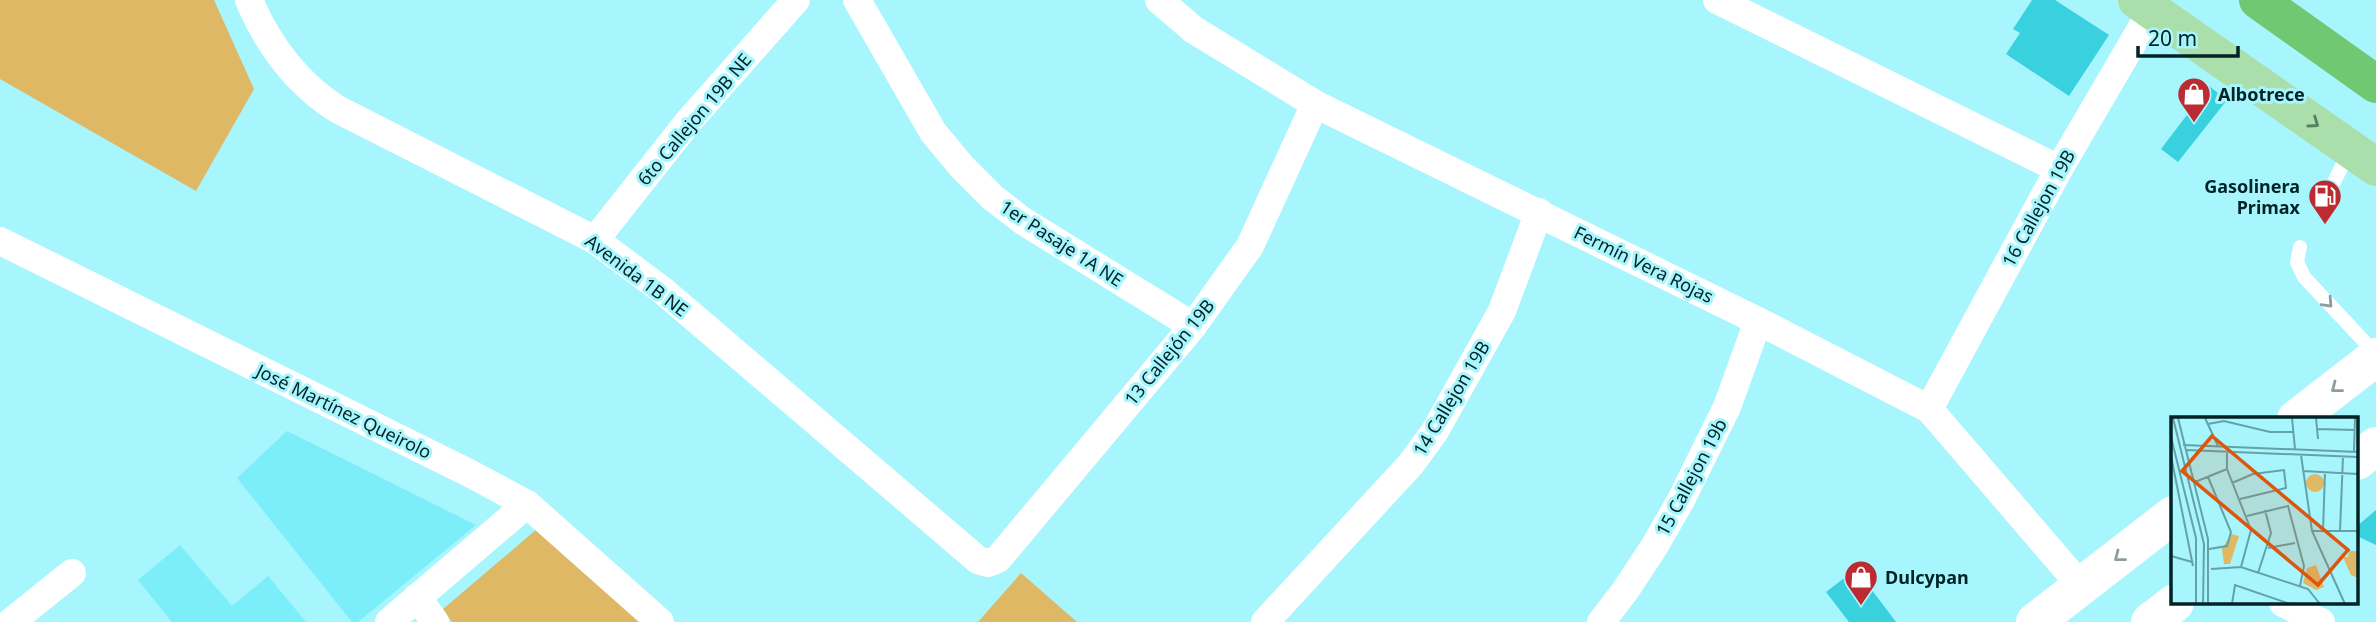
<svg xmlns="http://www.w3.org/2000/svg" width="2376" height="622" font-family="'Noto Sans',sans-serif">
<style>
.built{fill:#7beefa}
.green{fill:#dfb865}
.building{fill:#3ad1df}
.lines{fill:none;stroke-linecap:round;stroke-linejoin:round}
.lane{stroke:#fff;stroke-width:14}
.street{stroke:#fff;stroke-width:28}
.secondary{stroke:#fff;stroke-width:38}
.primary{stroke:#aadeaa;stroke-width:38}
.highway{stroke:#71c872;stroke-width:38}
.oneway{stroke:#568068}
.oneway2{stroke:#8d9c9d}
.labels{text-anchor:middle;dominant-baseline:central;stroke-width:6;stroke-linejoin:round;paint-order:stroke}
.poi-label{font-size:18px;font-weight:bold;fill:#022326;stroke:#a7f5fd;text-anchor:start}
.street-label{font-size:18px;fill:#022326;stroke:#a7f5fd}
.inset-road{fill:none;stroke:#65a1a7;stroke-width:2}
.view{fill:#dc560d;fill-opacity:0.15;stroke:#dc560d;stroke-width:3.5}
.inset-edge{fill:none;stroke:#022326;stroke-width:3.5}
</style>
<rect width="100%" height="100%" fill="#a7f5fd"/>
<!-- built -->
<g class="built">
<path d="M287 431 476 525 358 622H352L237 478Z"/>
<path d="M180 545 232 606 268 576 306 622H172L138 580Z"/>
</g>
<!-- green -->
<g class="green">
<path d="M0 0H214L254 89 196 191 0 79Z"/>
<path d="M537 529 643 622H452L443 609Z"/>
<path d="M1021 573 1077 622H978Z"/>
</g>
<!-- building -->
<g class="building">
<path d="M2032 0H2055L2109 35 2069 96 2006 54 2020 33 2013 29Z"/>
<path d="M2209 86 2227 100 2178 162 2161 149Z"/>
<path d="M2376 510V545L2357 536V526Z"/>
<path d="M1856 569 1896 622H1849L1826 592Z"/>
</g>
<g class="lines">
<!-- lane -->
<g class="lane">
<path d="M2322 206 2350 150"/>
<path d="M2300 247 2297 262 2304 277 2376 354"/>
</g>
<!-- street -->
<g class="street">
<path d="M249 0C268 45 295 82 337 109L595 240 662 290 978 560 988 563 998 559 1193 326 1250 246 1315 104"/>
<path d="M857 0 933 132 962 167 992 197 1023 221 1193 326"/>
<path d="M1159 0 1194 30 1315 104 1758 321 1929 409 2081 586"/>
<path d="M1717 0 2059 169"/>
<path d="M595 240 689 121 796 0"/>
<path d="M0 241 469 473 527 504 660 622"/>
<path d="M1929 409 2059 169 2152 10"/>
<path d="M417 597 435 622"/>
<path d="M2283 603 2321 622"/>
<path d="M11 622 72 573"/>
<path d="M389 622 527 504"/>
<path d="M1265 622 1411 464 1435 431 1502 311 1539 212"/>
<path d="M1601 622 1625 591 1654 547 1681 500 1727 407 1758 321"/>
</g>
<!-- secondary -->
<g class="secondary">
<path d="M2296 419 2376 357"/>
<path d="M2357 461 2376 446"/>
<path d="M2035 622 2173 515"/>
<path d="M2150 622 2175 603"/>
</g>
<!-- primary -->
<path class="primary" d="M2137 0 2376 167"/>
<!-- highway -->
<path class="highway" d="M2258 0 2376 84"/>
</g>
<!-- one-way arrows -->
<defs><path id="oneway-chevron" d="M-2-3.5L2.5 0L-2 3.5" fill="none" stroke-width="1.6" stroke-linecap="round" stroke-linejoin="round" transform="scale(1.75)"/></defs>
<use class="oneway" href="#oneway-chevron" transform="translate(2314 123) rotate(35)"/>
<g class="oneway2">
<use href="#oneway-chevron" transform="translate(2328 303) rotate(47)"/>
<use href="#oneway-chevron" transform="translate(2336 388) rotate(142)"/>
<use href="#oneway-chevron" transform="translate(2119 557) rotate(142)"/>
</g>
<!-- icons -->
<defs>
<g id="shop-pin" transform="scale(1.75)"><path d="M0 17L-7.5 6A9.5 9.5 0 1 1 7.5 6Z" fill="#bb2b31" stroke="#a7f5fd"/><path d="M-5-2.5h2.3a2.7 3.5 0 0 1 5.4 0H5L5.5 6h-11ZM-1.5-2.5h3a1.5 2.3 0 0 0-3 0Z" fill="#fff"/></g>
<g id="fuel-pin" transform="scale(1.75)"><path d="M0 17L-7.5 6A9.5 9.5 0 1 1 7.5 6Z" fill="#bb2b31" stroke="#a7f5fd"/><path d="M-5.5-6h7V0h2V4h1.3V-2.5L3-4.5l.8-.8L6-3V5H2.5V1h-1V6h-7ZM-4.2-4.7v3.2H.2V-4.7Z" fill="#fff"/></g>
</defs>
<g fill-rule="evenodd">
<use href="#shop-pin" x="2194" y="94"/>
<use href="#fuel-pin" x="2325" y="196"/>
<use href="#shop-pin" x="1861" y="577"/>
</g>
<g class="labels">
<!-- poi labels -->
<g class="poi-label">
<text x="2218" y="94">Albotrece</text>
<text x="2300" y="186" text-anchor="end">Gasolinera<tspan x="2300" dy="21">Primax</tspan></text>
<text x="1885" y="577">Dulcypan</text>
</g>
<!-- street labels -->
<g class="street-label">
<text transform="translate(694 119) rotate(-50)">6to Callejon 19B NE</text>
<text transform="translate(2038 208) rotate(-61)">16 Callejon 19B</text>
<text transform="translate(1062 243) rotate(33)">1er Pasaje 1A NE</text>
<text transform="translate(1644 264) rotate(26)">Fermín Vera Rojas</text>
<text transform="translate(637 275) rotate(37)">Avenida 1B NE</text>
<text transform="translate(1169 352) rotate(-51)">13 Callejón 19B</text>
<text transform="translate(1451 398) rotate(-59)">14 Callejon 19B</text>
<text transform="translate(344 411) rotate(26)">José Martínez Queirolo</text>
<text transform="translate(1691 477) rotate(-62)">15 Callejon 19b</text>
</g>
</g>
<!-- overview -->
<g transform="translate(2171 417)">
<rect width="187" height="187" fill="#a7f5fd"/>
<path d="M135 66a9 9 0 1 1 18 0a9 9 0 1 1-18 0ZM60 117 68 119 59 147H53L51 132ZM178 134H187V161L180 158 172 140H177ZM145 148 153 170 145 173 132 166 136 151Z" fill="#dfb865"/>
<path class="inset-road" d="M2 1 33 127 32 187M7 1 37 122V187M34 1 47 29M121 1 124 32M145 1 147 22M37 7 53 4 99 15H122M146 12 184 13M0 20 25 121V187M12 28 187 35M16 33 187 40M183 34 184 1M56 35V52L80 113 70 150M130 38 141 114 174 187M0 39 22 149M132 54 187 57M37 60 60 115 56 129 38 132M24 65 56 52M61 66 82 57 113 53 115 71 69 82M76 99 117 89 133 149 129 169M141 114H187M152 114 154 55M169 114 172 39M97 131 124 126M0 139 21 145M40 152 70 150 137 172 149 187M87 156 100 116 94 93M61 187 64 168 119 187"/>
<path class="view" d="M41 19 177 133 147 168 11 54Z"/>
<rect width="187" height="187" class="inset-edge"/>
</g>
<!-- scale -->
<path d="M2138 46v10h100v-10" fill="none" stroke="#022326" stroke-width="3.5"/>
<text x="2148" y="46" font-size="21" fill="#022326" stroke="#a7f5fd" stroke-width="5" paint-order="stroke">20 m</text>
</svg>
